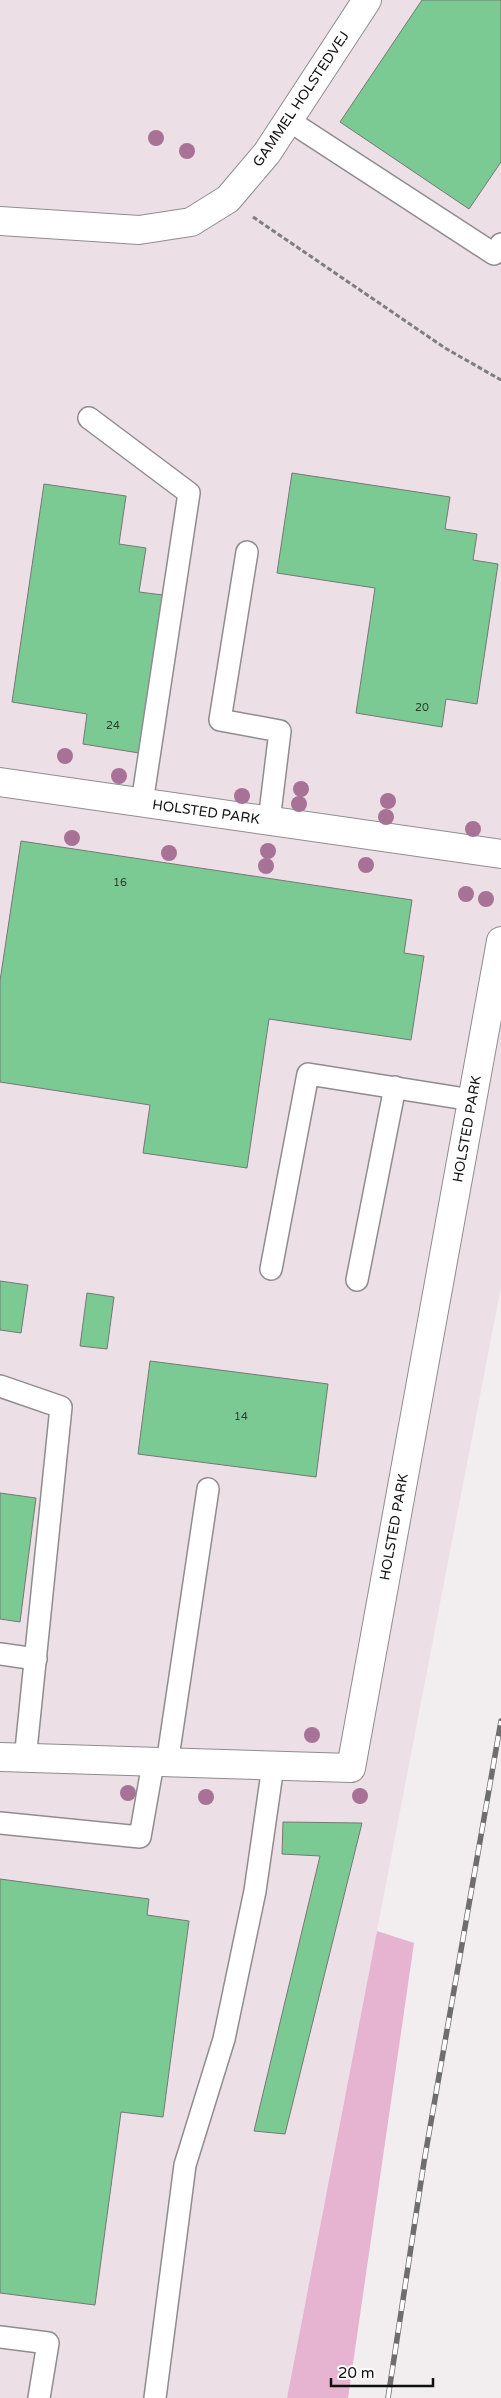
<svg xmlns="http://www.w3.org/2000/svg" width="501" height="2398" font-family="'Varela Round',sans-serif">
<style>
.built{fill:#ece0e6}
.green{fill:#e6b4d0}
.building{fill:#7cca93;stroke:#757876}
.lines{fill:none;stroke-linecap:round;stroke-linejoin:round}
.lane-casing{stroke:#8f8c8e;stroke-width:24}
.street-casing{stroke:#8f8c8e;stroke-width:30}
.path{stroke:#7f7d7e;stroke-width:3;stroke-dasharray:5 2.5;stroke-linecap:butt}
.lane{stroke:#fff;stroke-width:21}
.street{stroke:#fff;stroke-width:28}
.rail-casing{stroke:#6f6d6e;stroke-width:5.5}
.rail{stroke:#fff;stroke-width:4;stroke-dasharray:11;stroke-linecap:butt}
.tree{fill:#a77296}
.labels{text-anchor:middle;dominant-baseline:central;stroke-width:4;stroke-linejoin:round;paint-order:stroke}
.number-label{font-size:11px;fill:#2c3e31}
.street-label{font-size:14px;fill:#111010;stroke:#fff}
</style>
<rect width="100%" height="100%" fill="#f2eef0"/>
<!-- built -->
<path class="built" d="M0 0H501V1287L287 2398H0Z"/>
<!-- green -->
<path class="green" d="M377 1931 414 1943 348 2398H287Z"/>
<!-- building -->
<g class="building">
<path d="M422 0H501V162L469 209 340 122Z"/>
<path d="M292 473 450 497 445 529 477 534 473 560 498 564 477 704 446 699 442 727 356 713 375 588 277 573Z"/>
<path d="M44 484 126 496 119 544 146 548 139 592 163 595 139 753 83 744 87 714 12 702Z"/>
<path d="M21 841 412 900 404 953 424 956 411 1040 269 1019 247 1168 143 1153 150 1105 0 1082V981Z"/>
<path d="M0 1281 28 1285 21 1333 0 1330Z"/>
<path d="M87 1293 114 1297 107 1349 80 1346Z"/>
<path d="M150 1361 328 1384 316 1477 138 1454Z"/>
<path d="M0 1493 36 1498 20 1622 0 1619Z"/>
<path d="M283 1822 362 1823 285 2134 254 2131 320 1856 282 1854Z"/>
<path d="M0 1879 149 1899 147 1915 189 1921 163 2117 121 2112 95 2305 0 2293Z"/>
</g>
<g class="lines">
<!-- lane casing -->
<g class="lane-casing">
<g id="lane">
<path d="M288 120 494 254 501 244"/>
<path d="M89 418 189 493 142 803"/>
<path d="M247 552 220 720 280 731 269 821"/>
<path d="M271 1269 308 1074 472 1100"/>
<path d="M357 1280 395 1087"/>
<path d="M0 1386 61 1407 25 1760"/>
<path d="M0 1654 36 1659"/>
<path d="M167 1764 208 1489"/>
<path d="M0 1823 140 1837 153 1763"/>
<path d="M0 2337 48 2343 39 2398"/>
<path d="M155 2398 185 2165 224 2039 255 1891 273 1766"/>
</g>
</g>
<!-- street casing -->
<g class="street-casing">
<g id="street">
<path d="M0 221 139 230 191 222 228 199 267 153 367 0"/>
<path d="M0 782 501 854"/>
<path d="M0 1757 351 1768 501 941"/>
</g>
</g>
<!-- path -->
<path class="path" d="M253 217 445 348 501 380"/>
<!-- lane -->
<use href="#lane" class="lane"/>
<!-- street -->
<use href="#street" class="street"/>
<!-- rail casing -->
<g class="rail-casing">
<path id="rail" d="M388 2398 424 2162 501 1721"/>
</g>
<!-- rail -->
<use href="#rail" class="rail"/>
</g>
<!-- trees -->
<g class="tree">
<circle cx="156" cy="138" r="8"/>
<circle cx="187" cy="151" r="8"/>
<circle cx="65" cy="756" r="8"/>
<circle cx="119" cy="776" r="8"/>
<circle cx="301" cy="789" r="8"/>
<circle cx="242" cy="796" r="8"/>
<circle cx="388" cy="801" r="8"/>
<circle cx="299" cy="804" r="8"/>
<circle cx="386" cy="817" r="8"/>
<circle cx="473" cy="829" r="8"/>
<circle cx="72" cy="838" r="8"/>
<circle cx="268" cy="851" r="8"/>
<circle cx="169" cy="853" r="8"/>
<circle cx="366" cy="865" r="8"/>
<circle cx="266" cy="866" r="8"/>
<circle cx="466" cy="894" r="8"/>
<circle cx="486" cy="899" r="8"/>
<circle cx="312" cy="1735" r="8"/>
<circle cx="128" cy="1793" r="8"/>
<circle cx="360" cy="1796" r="8"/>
<circle cx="206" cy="1797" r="8"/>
</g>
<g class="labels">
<!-- number labels -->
<g class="number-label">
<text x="422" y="707">20</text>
<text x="113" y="725">24</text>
<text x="120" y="882">16</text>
<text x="241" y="1416">14</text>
</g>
<!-- street labels -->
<g class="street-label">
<text transform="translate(301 99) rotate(-56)">GAMMEL HOLSTEDVEJ</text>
<text transform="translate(206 812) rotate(8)">HOLSTED PARK</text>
<text transform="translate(467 1129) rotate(-80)">HOLSTED PARK</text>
<text transform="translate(394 1527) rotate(-80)">HOLSTED PARK</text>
</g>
</g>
<!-- scale -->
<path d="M331 2378v8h102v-8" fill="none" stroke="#111010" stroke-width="2.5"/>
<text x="338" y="2378" font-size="15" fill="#111010" stroke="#ffffff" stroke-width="4" paint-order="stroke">20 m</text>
</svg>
